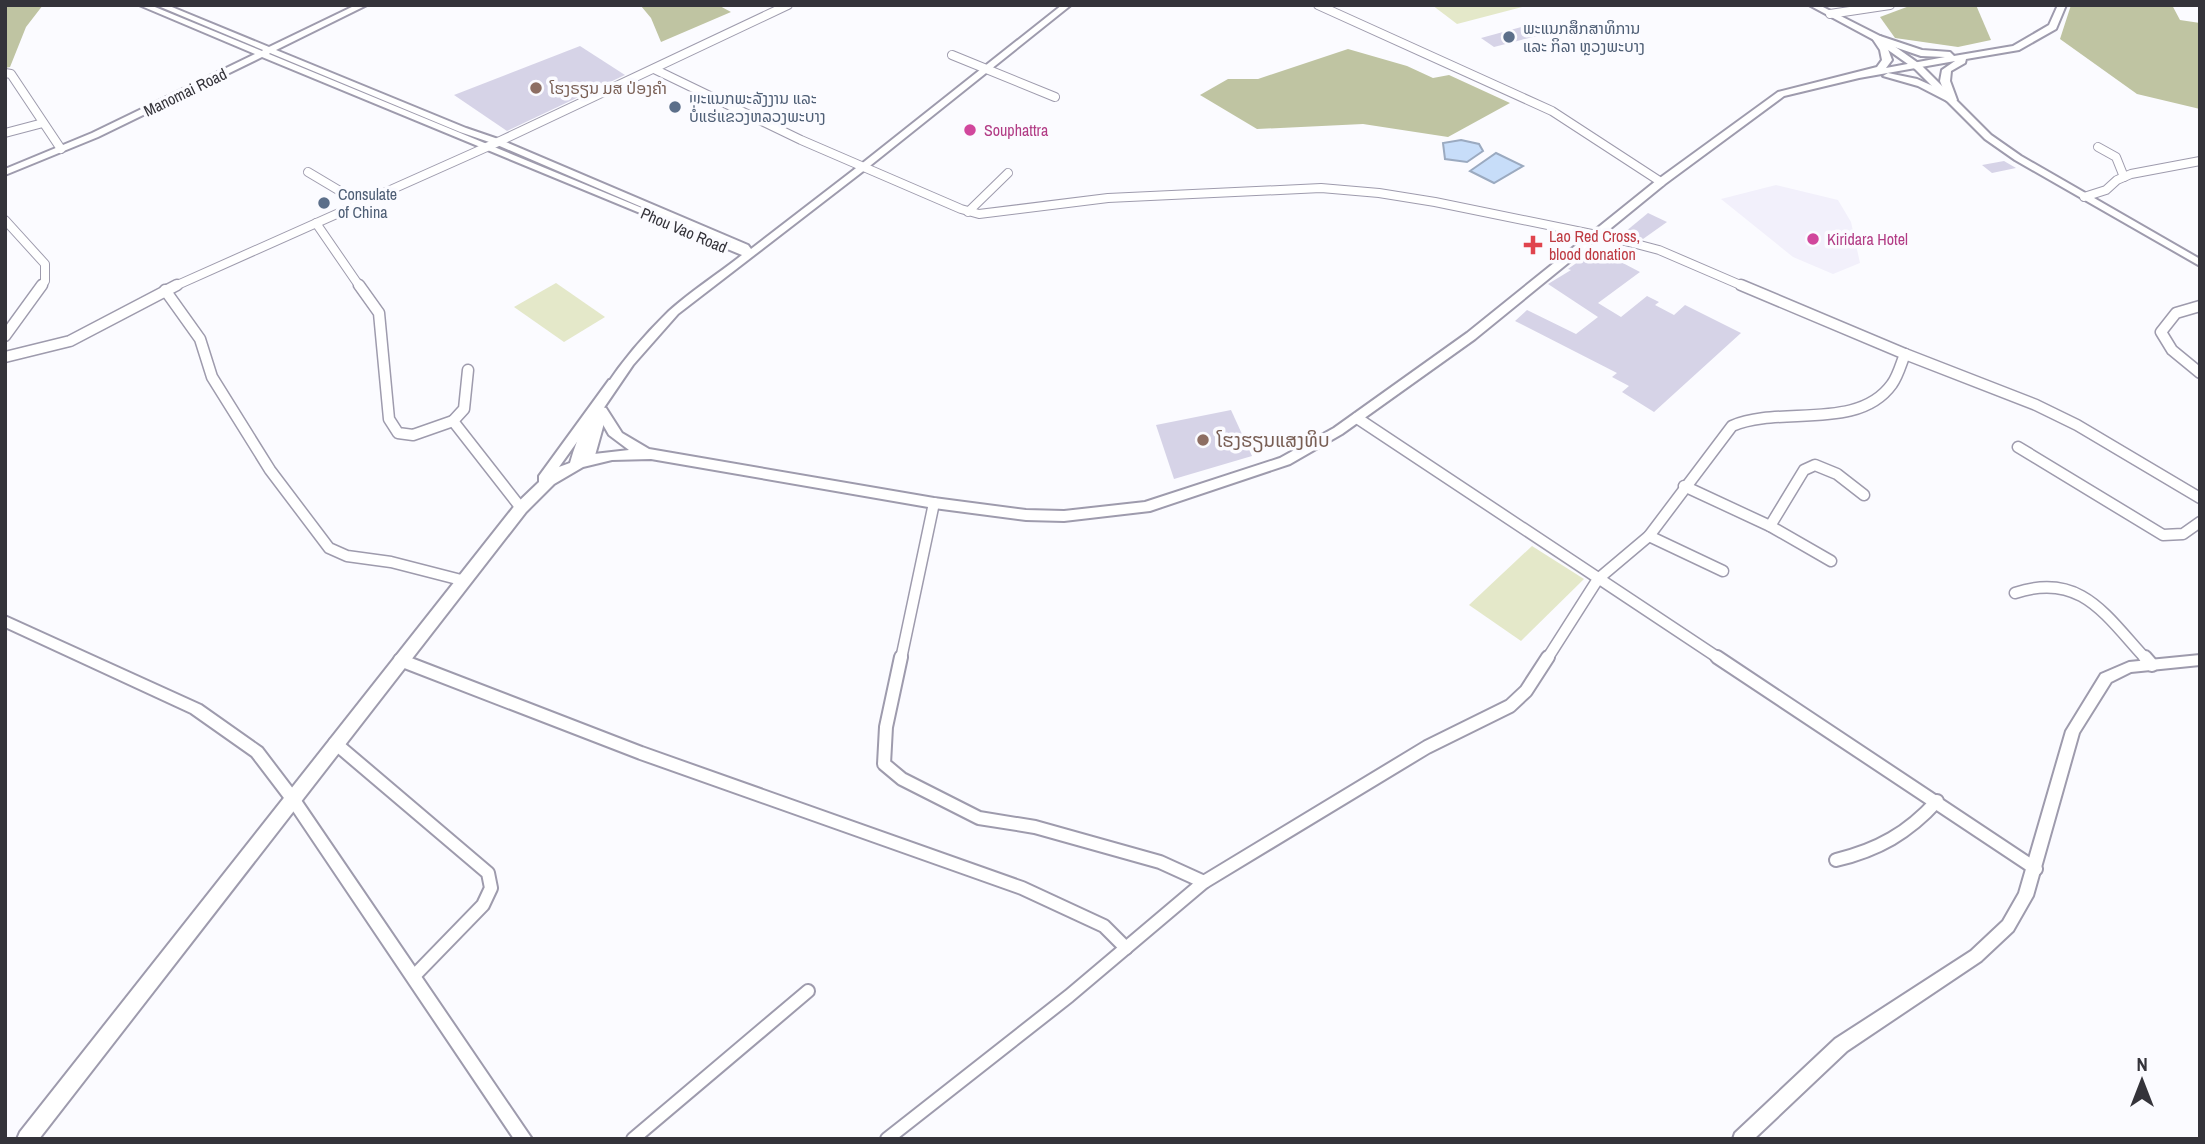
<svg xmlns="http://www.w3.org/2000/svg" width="2205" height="1144" font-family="'Archivo Narrow','Noto Sans Lao',sans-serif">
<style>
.built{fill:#f2f0fb}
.green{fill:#e4e8c9}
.forest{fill:#bfc4a2}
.water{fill:#c7ddf9;stroke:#9baac0;stroke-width:2}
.building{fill:#d6d3e7}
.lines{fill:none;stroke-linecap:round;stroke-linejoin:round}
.minor-far2-casing{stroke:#9e9bad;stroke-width:10}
.minor-far1-casing{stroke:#9e9bad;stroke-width:13}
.minor-casing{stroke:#9e9bad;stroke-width:16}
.tertiary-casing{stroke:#9e9bad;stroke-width:4}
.secondary-casing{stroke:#9e9bad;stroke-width:4}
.minor-far2{stroke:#fff;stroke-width:8}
.minor-far1{stroke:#fff;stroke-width:10}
.minor{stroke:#fff;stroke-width:12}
.tertiary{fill:#fff;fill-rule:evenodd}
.secondary{fill:#fff;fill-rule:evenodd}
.service-dot{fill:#5c6f8a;stroke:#fbfbff;stroke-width:2.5}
.education-dot{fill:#8d6e63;stroke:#fbfbff;stroke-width:2.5}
.hotel-dot{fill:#d1479c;stroke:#fbfbff;stroke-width:2.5}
.health-dot{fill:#e0444e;stroke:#fbfbff;stroke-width:2.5}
.labels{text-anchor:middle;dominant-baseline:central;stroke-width:7;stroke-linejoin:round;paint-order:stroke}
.far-service-label{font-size:16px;fill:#4e5e75;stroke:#fbfbff;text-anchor:start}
.far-education-label{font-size:16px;fill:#785e54;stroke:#fbfbff;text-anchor:start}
.far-street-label{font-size:16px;fill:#34333a;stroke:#fbfbff}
.far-hotel-label{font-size:16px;fill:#b23c85;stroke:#fbfbff;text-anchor:start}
.far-health-label{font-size:16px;fill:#be3a42;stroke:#fbfbff;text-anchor:start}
.education-label{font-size:19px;fill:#785e54;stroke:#fbfbff;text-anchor:start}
</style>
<rect width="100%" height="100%" fill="#fbfbff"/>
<!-- built -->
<path class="built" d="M1776 185 1838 200 1851 222 1860 263 1833 274 1793 257 1721 199Z"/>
<!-- green -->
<g class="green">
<path d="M1432 5H1530L1457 24Z"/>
<path d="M556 283 605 317 564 342 514 307Z"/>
<path d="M1532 546 1584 579 1521 641 1469 605Z"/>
</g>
<!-- forest -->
<g class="forest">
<path d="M5 5H43L26 27 10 67 5 68Z"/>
<path d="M631 5H718L731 12 661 42 651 18 641 6Z"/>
<path d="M1912 5H1976L1991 40 1958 47 1895 38 1880 17Z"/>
<path d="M2071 5H2172L2180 20 2200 23V109L2137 94 2060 39Z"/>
<path d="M1348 49 1407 66 1433 78 1449 75 1510 103 1448 137 1363 124 1257 129 1200 95 1228 79H1258Z"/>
</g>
<!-- water -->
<g class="water">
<path d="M1461 140 1479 144 1483 151 1467 162 1445 159 1443 143Z"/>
<path d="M1496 153 1523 166 1494 183 1470 171Z"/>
</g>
<!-- building -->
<g class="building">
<path d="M1525 26 1537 36 1494 47 1481 38Z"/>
<path d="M580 46 625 75 507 131 454 95Z"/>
<path d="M2004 161 2016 168 1992 173 1982 165Z"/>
<path d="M1648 213 1667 222 1643 239 1625 232Z"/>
<path d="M1596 249 1640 272 1598 303 1621 317 1647 296 1659 302 1655 305 1674 315 1685 305 1741 333 1654 412 1622 392 1629 386 1612 377 1617 373 1515 321 1527 310 1576 334 1598 317 1548 284 1571 270 1568 269Z"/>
<path d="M1231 410 1252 456 1174 479 1156 425Z"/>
</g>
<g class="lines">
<!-- minor-far2 casing -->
<g class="minor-far2-casing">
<g id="minor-far2">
<path d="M1318 5 1552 111 1661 182"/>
<path d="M1830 14 1890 5"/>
<path d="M952 55 1055 97"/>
<path d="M654 69 801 140 961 209 979 214 1108 198 1321 188 1379 193 1435 202 1621 240 1659 250 1745 287"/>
<path d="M5 73 11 74 61 149"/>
<path d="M5 133 43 123"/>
<path d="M2098 147 2116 157 2124 177"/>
<path d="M308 172 360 203"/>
<path d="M2084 197 2106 190 2117 180 2131 174 2200 161"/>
<path d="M968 212 1008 173"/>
<path d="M5 220 45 264V281L41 287"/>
<path d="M316 223 360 287"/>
<path d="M173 287 498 142 788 5"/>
</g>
</g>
<!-- minor-far1 casing -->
<g class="minor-far1-casing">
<g id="minor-far1">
<path d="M359 285 379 313 389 419 398 433 413 435 453 421"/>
<path d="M1741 285 1905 354 2036 405 2077 425 2200 498"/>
<path d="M165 290 200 339 212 377 270 470 329 548 347 556 391 562 465 581"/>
<path d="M2200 306 2176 313 2161 332 2172 350 2200 373"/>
<path d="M5 336 42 285"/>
<path d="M5 357 70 341 177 285"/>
<path d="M468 370 464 409 453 421 521 508"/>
<path d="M1357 418 1720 659"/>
<path d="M2018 447 2163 535 2183 534 2200 522"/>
<path d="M1684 486 1770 526 1831 561"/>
<path d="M1770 526 1804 470 1815 465 1837 474 1864 495"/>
<path d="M1649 536 1723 571"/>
<path d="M2015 593C2081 571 2106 616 2146 659"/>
<path d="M901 659 934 503"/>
<path d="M1547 659 1598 579 1649 536 1732 426C1779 405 1858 432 1892 384 1898 376 1901 364 1905 354"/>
</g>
</g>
<!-- minor casing -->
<g class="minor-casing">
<g id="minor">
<path d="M901 657 886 727 884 764 902 779 979 818 1035 827 1160 862 1204 882"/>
<path d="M1717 657 2036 869"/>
<path d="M2145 657 2152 665"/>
<path d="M400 660 641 753 1022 888 1104 926 1126 948"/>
<path d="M335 743 488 873 491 888 483 905 414 976"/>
<path d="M1836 860C1878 850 1908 833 1937 801"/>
<path d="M633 1139 808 991"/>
<path d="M887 1139 1069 996 1204 882 1427 747 1510 706 1526 691 1548 657"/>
</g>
</g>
<!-- tertiary casing -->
<g class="tertiary-casing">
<g id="tertiary">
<path d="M139 5H150L262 51 263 50 156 5H167L269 47 356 5H367L276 50 466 128 501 140 748 245 751 249 860 165 1062 5H1071L866 169 678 314 633 365 601 412 606 416 594 459 588 463 583 459 580 466 576 467 570 463C586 405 626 353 669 311 691 291 718 274 742 255L262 57 98 137 5 175V169L92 133 255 54ZM270 53 460 132 495 144 700 232 269 54Z"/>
<path d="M1809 5H1819L1880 36 1921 65 1991 135 2021 156 2200 259V266L2015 160 1985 139 1915 69 1874 40Z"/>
<path d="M5 616 201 705 262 748 297 794 532 1139H514L287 802 252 756 191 713 5 627Z"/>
<path d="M2200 655V665L2131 672 2111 682 2079 733 2033 896 2013 931 1981 961 1847 1051 1754 1139H1733L1735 1133 1835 1039 1971 951 2003 921 2019 893 2066 731 2101 674 2129 662Z"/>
</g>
</g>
<!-- secondary casing -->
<g class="secondary-casing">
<path id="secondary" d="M2058 5H2066L2056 29 2019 50 1966 59 1965 63 1951 71 1950 81 1957 100 1955 102H1949L1918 86 1883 76 1888 73 1917 79 1944 91 1940 81 1942 70 1955 61 1859 78 1784 96 1665 184 1475 339 1342 434 1290 464 1150 511 1064 521 1026 520 934 508 651 459 612 460 583 467 554 484 526 512 39 1139H17L20 1132 516 504 539 482V476L609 380H617L619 383 602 407 606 408 622 433 649 449 934 498 1026 510 1064 511 1145 502 1280 458 1334 428 1467 333 1657 180 1778 92 1877 67 1882 60 1880 50 1872 38 1874 36H1880L1922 50 1950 52 1954 56 2013 46 2049 25ZM1886 44 1921 56 1945 57 1886 68 1892 60ZM597 414 609 435 629 450 594 454 559 467Z"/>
</g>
<!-- minor-far2 -->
<use href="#minor-far2" class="minor-far2"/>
<!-- minor-far1 -->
<use href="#minor-far1" class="minor-far1"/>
<!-- minor -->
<use href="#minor" class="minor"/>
<!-- tertiary -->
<use href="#tertiary" class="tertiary"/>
<!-- secondary -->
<use href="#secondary" class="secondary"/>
</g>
<!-- markers -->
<g class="service-dot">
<circle cx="1509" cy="37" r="7"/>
<circle cx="675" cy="107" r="7"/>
<circle cx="324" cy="203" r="7"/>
</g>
<g class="education-dot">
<circle cx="536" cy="88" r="7"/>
<circle cx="1203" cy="440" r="7"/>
</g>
<g class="hotel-dot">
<circle cx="970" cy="130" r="7"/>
<circle cx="1813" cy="239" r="7"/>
</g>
<path class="health-dot" d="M1529.5 234.5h7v7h7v7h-7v7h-7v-7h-7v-7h7z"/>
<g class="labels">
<!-- far-service labels -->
<g class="far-service-label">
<text x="1523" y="28">ພະແນກສຶກສາທິການ<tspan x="1523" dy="18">ແລະ ກິລາ ຫຼວງພະບາງ</tspan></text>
<text x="689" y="98">ພະແນກພະລັງງານ ແລະ<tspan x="689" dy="18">ບໍ່ແຮ່ແຂວງຫລວງພະບາງ</tspan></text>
<text x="338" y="194">Consulate<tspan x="338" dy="18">of China</tspan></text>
</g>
<!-- far-education labels -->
<g class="far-education-label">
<text x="550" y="88">ໂຮງຣຽນ ມສ ປ່ອງຄຳ</text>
</g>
<!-- far-street labels -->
<g class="far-street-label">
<text transform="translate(185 92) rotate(-26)">Manomai Road</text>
<text transform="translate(684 230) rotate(23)">Phou Vao Road</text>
</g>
<!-- far-hotel labels -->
<g class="far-hotel-label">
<text x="984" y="130">Souphattra</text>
<text x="1827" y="239">Kiridara Hotel</text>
</g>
<!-- far-health labels -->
<g class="far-health-label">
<text x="1549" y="236">Lao Red Cross,<tspan x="1549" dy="18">blood donation</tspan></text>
</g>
<!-- education labels -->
<g class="education-label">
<text x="1217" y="440">ໂຮງຮຽນແສງທິບ</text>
</g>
</g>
<!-- border -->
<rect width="2205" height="1144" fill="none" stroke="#34333a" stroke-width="14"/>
<!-- north arrow -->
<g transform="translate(2142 1081)" stroke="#fbfbff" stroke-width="5" paint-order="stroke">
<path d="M0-5L12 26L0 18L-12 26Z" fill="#34333a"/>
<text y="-10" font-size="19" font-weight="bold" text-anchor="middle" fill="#34333a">N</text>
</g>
</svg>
